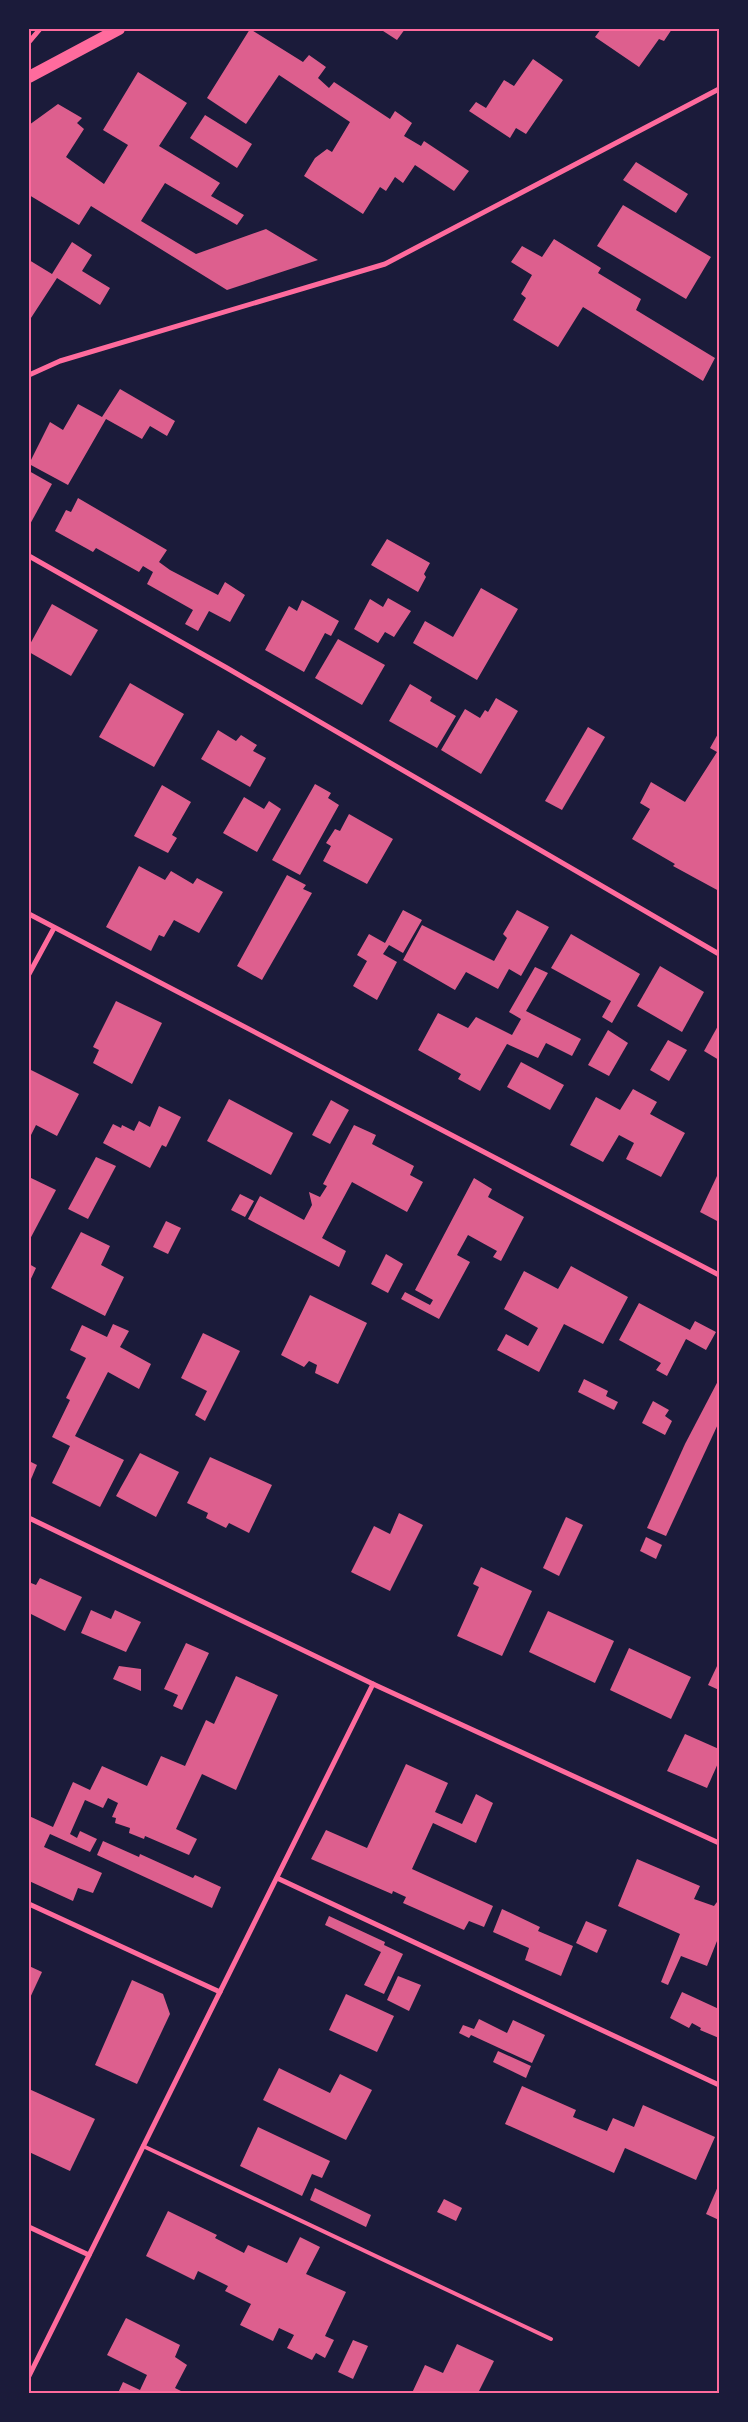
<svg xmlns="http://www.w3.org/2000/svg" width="748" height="2422" font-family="Montserrat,sans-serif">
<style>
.building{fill:#dd5f8e}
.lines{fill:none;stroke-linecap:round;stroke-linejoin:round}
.service{stroke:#ff6b9d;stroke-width:4}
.minor{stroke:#ff6b9d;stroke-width:5}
.primary{stroke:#ff6b9d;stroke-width:12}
.neatline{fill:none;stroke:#ff6b9d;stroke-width:2}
</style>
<rect width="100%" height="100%" fill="#1b1b3a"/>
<!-- building -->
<g class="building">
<path d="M250 29 303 62 309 55 326 67 318 78 329 88 334 82 390 119 395 111 412 123 404 136 421 146 424 141 469 171 454 191 415 165 403 183 395 177 386 191 380 187 363 214 304 176 315 158 327 149 332 152 350 122 279 75 246 124 207 98Z"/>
<path d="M380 29H405L397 40Z"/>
<path d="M601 29H672L664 41 659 39 639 67 595 37Z"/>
<path d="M533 59 563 80 526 134 516 128 510 138 469 111 476 102 486 108 504 80 514 86Z"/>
<path d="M138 72 187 103 159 146 220 183 211 196 244 215 237 225 165 183 141 221 196 254 266 229 318 260 227 290 91 206 79 225 29 195V125L58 104 82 118 77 123 84 129 66 157 104 184 128 145 103 130Z"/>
<path d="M205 115 252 144 237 168 190 138Z"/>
<path d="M636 162 688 194 676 213 623 180Z"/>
<path d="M623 205 711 257 686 299 597 246Z"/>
<path d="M554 239 601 268 598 273 641 299 636 310 715 358 703 381 583 307 558 347 513 320 526 298 521 294 532 275 511 262 522 246 542 257Z"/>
<path d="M72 242 92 255 82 271 110 288 100 305 57 278 29 321V260L52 274Z"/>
<path d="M120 389 175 421 167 436 150 426 142 439 106 419 68 485 29 464 50 422 63 430 78 404 102 417Z"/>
<path d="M29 471 52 484 29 526Z"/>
<path d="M78 498 167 550 159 562 170 570 218 595 225 582 245 595 230 622 209 611 198 631 185 624 193 610 147 584 153 572 143 566 139 572 96 548 93 552 55 531 66 510 71 512Z"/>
<path d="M387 539 430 563 424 574 426 577 418 592 371 565Z"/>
<path d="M481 588 518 609 477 680 413 643 425 621 453 637Z"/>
<path d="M388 598 411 611 394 637 385 632 378 643 354 629 370 599 383 607Z"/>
<path d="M302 600 339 621 331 636 325 633 304 672 265 650 289 606 297 611Z"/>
<path d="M52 604 98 630 71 676 29 652V646Z"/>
<path d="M338 639 385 665 362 705 315 678Z"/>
<path d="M130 683 184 714 154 767 99 737Z"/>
<path d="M410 684 432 697 430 701 456 716 437 748 389 721Z"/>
<path d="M496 698 518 711 481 774 441 750 465 709 480 718 485 710 488 712Z"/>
<path d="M588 727 605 737 562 810 545 801Z"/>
<path d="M218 730 236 741 241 735 257 745 253 751 266 758 250 787 201 759Z"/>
<path d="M719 732V891L673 866 675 864 632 839 650 809 640 803 651 782 685 802 717 752 710 748Z"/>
<path d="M315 784 331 793 328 798 339 805 300 875 272 860Z"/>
<path d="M162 785 191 802 172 835 177 838 168 853 134 836Z"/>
<path d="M244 797 264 809 269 801 281 809 257 852 223 833Z"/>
<path d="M349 814 393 839 367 884 323 861 331 846 326 843 335 829 340 831Z"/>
<path d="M139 866 165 880 171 871 193 884 197 878 223 892 199 933 174 920 164 937 159 935 151 951 106 927Z"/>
<path d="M287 875 306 885 303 889 312 893 262 980 237 966Z"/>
<path d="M403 910 422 920 403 953 389 945 383 954 397 962 377 1000 353 986 367 961 357 955 369 934 385 943Z"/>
<path d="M517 910 549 927 521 976 509 969 498 989 466 972 455 990 403 960 422 925 494 961 507 938 503 934Z"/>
<path d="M571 934 640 974 612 1023 602 1017 611 1001 551 968Z"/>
<path d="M660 966 704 992 682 1032 637 1006Z"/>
<path d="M535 967 548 973 526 1011 581 1039 572 1056 546 1043 538 1058 507 1044 480 1091 458 1079 461 1074 418 1050 438 1013 468 1028 476 1017 512 1035 521 1019 509 1012Z"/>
<path d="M116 1001 162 1023 132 1084 93 1063 99 1050 93 1047Z"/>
<path d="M719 1024V1060L704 1051Z"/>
<path d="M608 1030 628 1043 609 1076 588 1065Z"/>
<path d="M668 1040 687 1050 669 1081 650 1070Z"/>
<path d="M521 1062 564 1085 550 1110 507 1087Z"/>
<path d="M31 1070 79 1094 57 1136 36 1125 29 1139V1074Z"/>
<path d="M633 1089 657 1102 650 1114 685 1133 661 1177 626 1159 634 1143 619 1135 603 1162 570 1145 596 1097 620 1110Z"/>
<path d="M229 1099 293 1133 271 1175 207 1141Z"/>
<path d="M331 1100 349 1110 330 1144 312 1135Z"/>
<path d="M159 1106 181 1117 166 1147 162 1145 150 1168 103 1143 113 1124 121 1128 122 1125 134 1131 139 1121 150 1127Z"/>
<path d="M354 1125 376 1135 372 1144 414 1166 410 1175 423 1182 407 1212 352 1182 322 1238 346 1251 339 1267 248 1219 260 1196 304 1220 312 1205 309 1192 320 1197 327 1186 323 1184Z"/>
<path d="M96 1157 116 1166 88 1219 68 1209Z"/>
<path d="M717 1176 719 1177V1222L700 1212Z"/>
<path d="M29 1177 56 1190 29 1241Z"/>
<path d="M474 1178 492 1189 488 1197 524 1217 501 1261 493 1257 497 1251 468 1235 457 1255 470 1262 439 1319 401 1299 405 1292 430 1305 433 1300 415 1290Z"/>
<path d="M240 1194 254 1201 245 1217 231 1210Z"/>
<path d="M166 1221 181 1228 168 1254 153 1247Z"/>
<path d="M81 1232 110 1246 101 1265 124 1277 105 1316 51 1288Z"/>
<path d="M386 1254 403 1264 388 1293 371 1284Z"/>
<path d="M29 1264 36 1268 29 1283Z"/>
<path d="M571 1266 628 1297 603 1344 564 1324 539 1372 497 1350 506 1334 528 1346 538 1328 504 1309 524 1271 558 1289Z"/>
<path d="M310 1295 367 1323 338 1384 315 1373 317 1365 309 1361 304 1367 281 1355Z"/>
<path d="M639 1303 690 1330 695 1321 716 1332 706 1350 686 1339 667 1376 656 1370 661 1363 619 1340Z"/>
<path d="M113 1324 129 1331 120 1347 151 1364 139 1389 108 1372 75 1436 124 1460 100 1507 52 1483 70 1446 52 1437 70 1400 66 1398 86 1358 70 1350 82 1325 107 1337Z"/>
<path d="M203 1333 240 1351 205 1421 195 1415 207 1391 181 1378Z"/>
<path d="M584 1379 608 1391 606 1396 618 1402 614 1410 578 1392Z"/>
<path d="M719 1379V1422L666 1536 647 1528 685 1444Z"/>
<path d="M653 1401 669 1410 665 1416 672 1421 665 1435 642 1423Z"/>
<path d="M140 1453 179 1472 156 1517 116 1496Z"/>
<path d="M210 1457 272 1485 249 1533 229 1523 226 1528 206 1518 208 1513 187 1503Z"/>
<path d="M29 1461 37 1465 29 1484Z"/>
<path d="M399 1513 423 1525 390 1591 351 1572 374 1526 390 1534Z"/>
<path d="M566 1517 583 1525 559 1576 543 1568Z"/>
<path d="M646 1537 662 1545 656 1559 640 1551Z"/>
<path d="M481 1567 532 1591 502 1656 457 1636 479 1587 473 1584Z"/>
<path d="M40 1578 82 1597 65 1631 29 1613V1588L31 1583 36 1585Z"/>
<path d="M91 1610 111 1619 115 1610 141 1622 126 1652 81 1633Z"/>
<path d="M548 1611 614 1641 595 1683 529 1652Z"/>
<path d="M186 1643 209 1653 182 1710 173 1706 178 1695 164 1689Z"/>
<path d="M629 1648 691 1677 671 1719 610 1690Z"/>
<path d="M718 1664 719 1665V1690L708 1685Z"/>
<path d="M119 1666 141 1669V1691L113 1679Z"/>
<path d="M236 1676 278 1695 236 1790 202 1774 176 1829 197 1839 189 1855 145 1836 144 1839 129 1833 130 1828 115 1823 116 1818 112 1817 118 1803 108 1798 103 1808 85 1800 70 1834 77 1838 80 1831 97 1839 90 1852 50 1834 44 1847 102 1873 93 1893 78 1888 73 1901 29 1881V1816L53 1827 73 1782 90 1790 102 1766 147 1786 161 1756 185 1766 206 1720 214 1724Z"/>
<path d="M685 1734 719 1749V1761L707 1788 667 1771Z"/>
<path d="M406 1764 448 1783 435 1812 462 1824 476 1794 493 1803 476 1843 433 1823 412 1869 493 1906 484 1927 469 1921 464 1930 403 1903 406 1897 393 1891 392 1894 311 1859 326 1830 367 1848Z"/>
<path d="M103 1841 139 1857 140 1854 193 1878 195 1875 221 1887 212 1908 97 1855Z"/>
<path d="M637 1859 700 1886 694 1899 714 1906 717 1902 719 1903V1936L707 1966 681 1956 668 1985 661 1982 680 1934 618 1906Z"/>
<path d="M502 1909 540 1927 538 1931 573 1946 561 1976 525 1960 529 1948 493 1932Z"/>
<path d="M329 1916 385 1942 384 1945 403 1954 384 1994 364 1985 381 1952 325 1925Z"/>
<path d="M586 1921 607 1930 597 1953 576 1943Z"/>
<path d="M29 1966 42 1972 29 2000Z"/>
<path d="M398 1976 421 1985 409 2011 387 2000Z"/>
<path d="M132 1980 163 1994 170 2014 137 2084 95 2065Z"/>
<path d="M682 1992 719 2009V2038L700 2030 701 2028 692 2023 689 2028 670 2018Z"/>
<path d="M346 1994 394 2016 377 2052 329 2030Z"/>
<path d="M479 2019 507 2033 513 2020 545 2035 532 2063 471 2035 469 2038 459 2033 463 2025 474 2029Z"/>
<path d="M498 2051 531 2066 526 2078 493 2062Z"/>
<path d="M279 2068 330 2093 340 2074 372 2090 346 2140 263 2100Z"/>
<path d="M522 2086 576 2110 573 2117 607 2131 613 2118 634 2127 643 2105 715 2137 696 2180 625 2148 614 2173 505 2124Z"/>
<path d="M29 2089 95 2119 70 2171 29 2152Z"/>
<path d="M258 2127 330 2161 322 2178 312 2174 302 2196 240 2166Z"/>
<path d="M719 2184V2220L706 2214Z"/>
<path d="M315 2188 371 2215 366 2227 310 2200Z"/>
<path d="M444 2199 462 2208 456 2221 437 2212Z"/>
<path d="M168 2211 217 2235 215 2238 244 2253 248 2245 287 2263 300 2237 320 2247 306 2274 346 2292 325 2336 334 2340 325 2358 316 2353 312 2360 287 2348 294 2335 279 2328 273 2341 240 2325 251 2304 225 2291 228 2286 198 2271 194 2280 146 2256Z"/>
<path d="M126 2318 180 2345 175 2357 187 2365 175 2388 185 2393H118L123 2382 140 2390 147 2375 107 2355Z"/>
<path d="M353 2340 368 2346 353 2379 338 2372Z"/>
<path d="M457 2344 494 2361 478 2393H412L425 2365 443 2373Z"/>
</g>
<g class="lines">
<!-- service -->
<path class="service" d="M143 2146 551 2339"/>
<!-- minor -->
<g class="minor">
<path d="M29 42 40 29"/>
<path d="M29 375 60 361 385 264 719 89"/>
<path d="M29 556 227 668 719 954"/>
<path d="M29 914 719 1275"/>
<path d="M29 974 54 928"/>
<path d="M29 1518 373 1684 719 1843"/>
<path d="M277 1878 719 2085"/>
<path d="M29 1904 220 1992"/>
<path d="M29 2227 89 2255"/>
<path d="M29 2376 373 1684"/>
</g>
<!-- primary -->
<path class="primary" d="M29 77 119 29"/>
</g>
<!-- border -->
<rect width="748" height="2422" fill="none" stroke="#1b1b3a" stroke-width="60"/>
<rect x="30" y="30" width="688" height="2362" class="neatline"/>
</svg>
